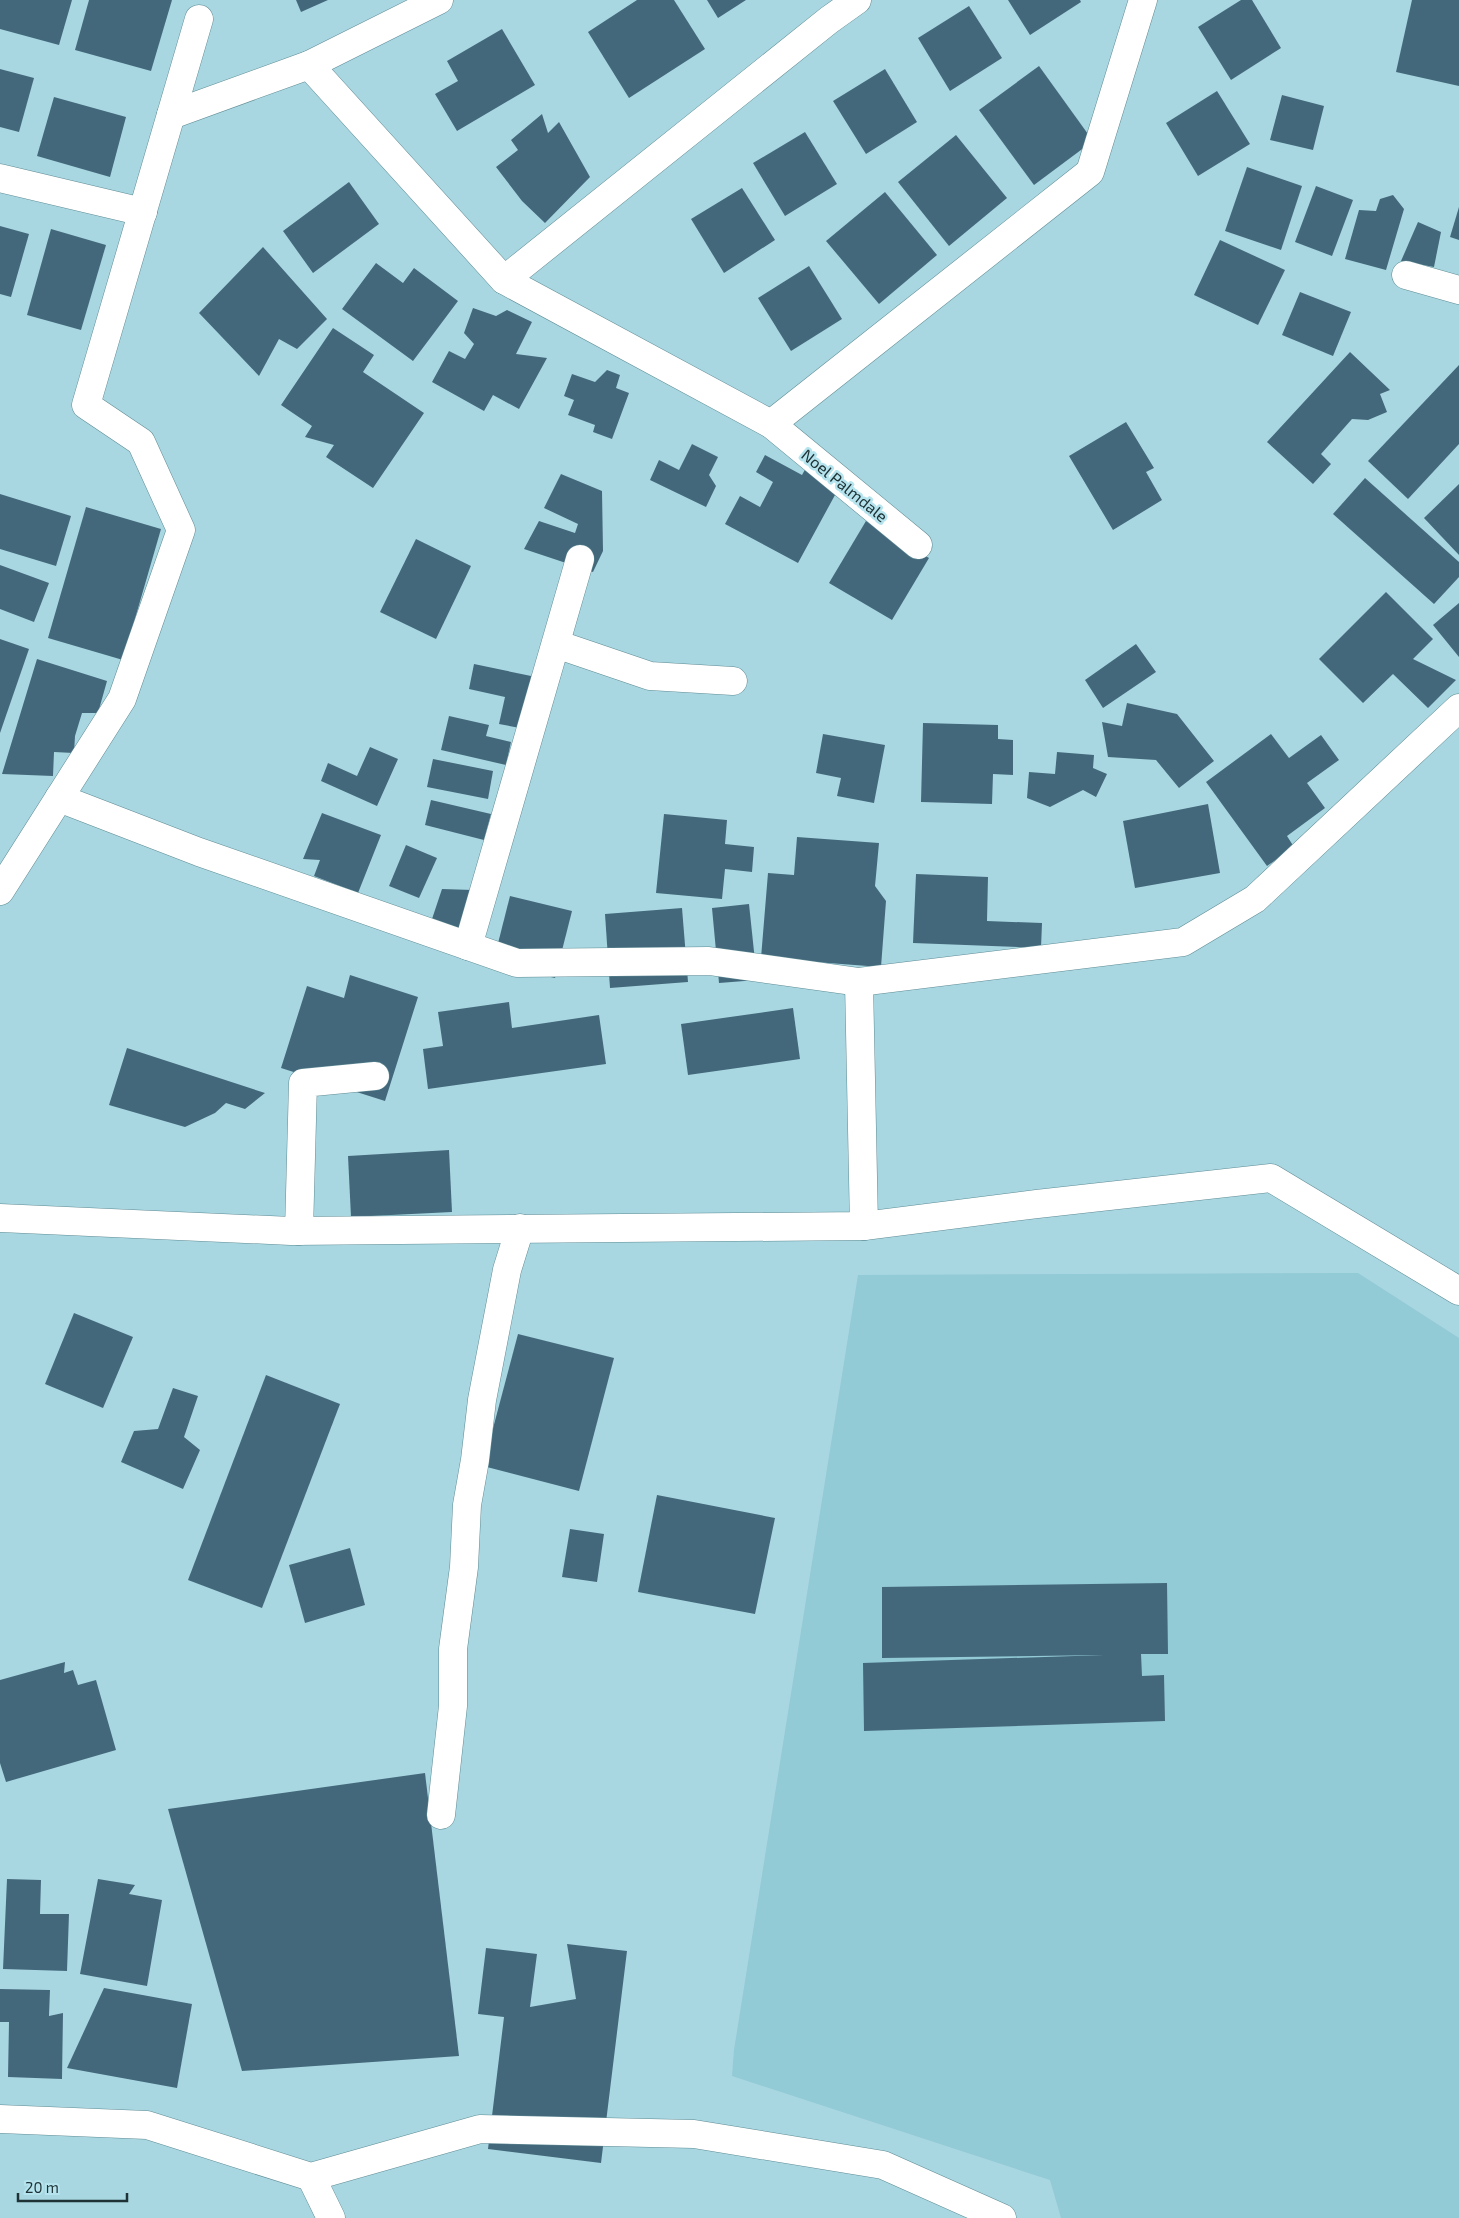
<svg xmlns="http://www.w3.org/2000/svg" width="1459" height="2218" font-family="'Exo 2',sans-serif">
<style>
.built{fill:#92cad5}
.building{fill:#44687b}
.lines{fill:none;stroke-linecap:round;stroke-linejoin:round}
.minor-casing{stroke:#5f8c95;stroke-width:29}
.minor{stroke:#fff;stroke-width:28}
.labels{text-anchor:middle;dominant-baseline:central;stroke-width:5;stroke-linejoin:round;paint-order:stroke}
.street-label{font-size:16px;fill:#1f3235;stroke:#b5e4ee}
</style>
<rect width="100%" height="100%" fill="#a8d7e1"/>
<!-- built -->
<path class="built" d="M1358 1273 1459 1338V2218H1061L1050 2180 732 2076 734 2050 858 1275Z"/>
<!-- building -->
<g class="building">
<path d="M0 0H72L59 45 0 29Z"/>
<path d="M89 0H172L151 71 75 50Z"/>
<path d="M296 0H328L301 12Z"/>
<path d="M637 0H674L705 49 629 98 588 32Z"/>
<path d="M707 0H746L718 18Z"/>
<path d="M1008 0H1080L1081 2 1030 35Z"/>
<path d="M1241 0H1252L1281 48 1231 80 1198 27Z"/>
<path d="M1412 0H1459V86L1396 72Z"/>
<path d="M969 6 1002 58 950 91 918 38Z"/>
<path d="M502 29 535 85 457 131 435 94 458 81 447 61Z"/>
<path d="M1039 66 1093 141 1034 185 979 110Z"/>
<path d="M0 69 34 78 19 132 0 127Z"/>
<path d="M885 69 917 122 866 154 833 101Z"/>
<path d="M1217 91 1250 144 1198 176 1166 123Z"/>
<path d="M1282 95 1324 106 1313 150 1270 140Z"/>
<path d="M54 97 126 117 110 177 37 156Z"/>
<path d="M542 114 548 133 559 122 590 177 545 223 522 201 496 167 518 150 511 140Z"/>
<path d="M805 132 837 184 785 216 753 163Z"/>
<path d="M956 135 1007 198 949 246 898 182Z"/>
<path d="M1247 167 1302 186 1281 250 1225 231Z"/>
<path d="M349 182 379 224 313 273 283 231Z"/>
<path d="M1316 186 1353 200 1332 256 1295 242Z"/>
<path d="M742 188 775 240 724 273 691 219Z"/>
<path d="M885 192 937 255 879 304 826 241Z"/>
<path d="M1393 195 1404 209 1386 270 1345 259 1359 210 1376 211 1380 199Z"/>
<path d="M1459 207V240L1450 237Z"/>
<path d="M1418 222 1441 232 1434 267 1401 261Z"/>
<path d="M0 226 29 234 11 297 0 294Z"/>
<path d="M51 229 106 245 81 330 27 315Z"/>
<path d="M1220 240 1285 270 1258 325 1194 295Z"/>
<path d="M263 247 327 319 297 349 279 339 259 376 199 313Z"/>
<path d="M376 263 403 283 414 268 458 301 413 361 342 309Z"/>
<path d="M809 266 842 319 791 351 758 298Z"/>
<path d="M1300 292 1351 312 1333 356 1282 335Z"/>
<path d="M473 308 496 316 507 310 532 322 516 354 547 358 519 409 493 395 484 411 432 382 449 351 465 359 474 344 464 333Z"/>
<path d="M333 328 374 355 363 372 424 413 373 488 326 457 334 445 305 437 312 426 281 405Z"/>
<path d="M1350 352 1390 390 1380 394 1387 412 1368 420 1352 419 1321 454 1331 464 1313 484 1267 442Z"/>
<path d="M1459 365V444L1408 499 1368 461Z"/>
<path d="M607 370 620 375 616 388 629 393 612 439 593 432 595 425 568 415 574 400 564 396 572 374 595 382Z"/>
<path d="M1126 422 1154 468 1146 472 1162 500 1113 530 1069 456Z"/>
<path d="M692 444 718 457 709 475 716 486 706 507 650 480 659 460 679 470Z"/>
<path d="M765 455 802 475 807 466 841 484 798 563 725 524 740 496 760 507 773 482 756 472Z"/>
<path d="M561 474 602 491 603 551 593 572 524 549 539 521 575 533 578 524 544 508Z"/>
<path d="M1365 478 1459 562V577L1434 604 1333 514Z"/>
<path d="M1459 484V555L1424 518Z"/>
<path d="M0 494 71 516 56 566 0 549Z"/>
<path d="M86 507 161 529 123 660 48 638Z"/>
<path d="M866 521 929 558 892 620 829 583Z"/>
<path d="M416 539 471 566 436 639 380 612Z"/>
<path d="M0 565 49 583 34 622 0 609Z"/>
<path d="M1386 592 1433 639 1413 659 1456 680 1428 708 1393 674 1363 703 1319 659Z"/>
<path d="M1459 603V657L1433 625Z"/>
<path d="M0 639 29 649 0 733Z"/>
<path d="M1136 644 1156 672 1103 708 1085 680Z"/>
<path d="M37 659 107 681 98 713H82L75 736 74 753 54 752 53 776 2 774Z"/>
<path d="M474 664 536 677 525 729 499 724 505 697 469 689Z"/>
<path d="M1127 703 1177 714 1214 761 1179 788 1156 760 1108 757 1102 722 1122 726Z"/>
<path d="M449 716 489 725 486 736 511 742 506 765 441 750Z"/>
<path d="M923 723 998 725V739L1013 740V775L993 774 992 804 921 802Z"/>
<path d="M823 734 885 745 874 803 837 796 841 778 816 773Z"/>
<path d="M1271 734 1289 758 1321 735 1339 760 1307 783 1325 808 1287 836 1294 847 1267 866 1206 782Z"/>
<path d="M370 747 398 759 377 806 321 781 328 763 357 776Z"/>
<path d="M1057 752 1094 755 1093 768 1107 774 1096 797 1083 790 1050 807 1027 798 1029 772 1055 774Z"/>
<path d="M433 759 493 771 488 799 427 787Z"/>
<path d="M431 800 491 814 484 840 425 825Z"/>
<path d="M1208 804 1220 873 1135 888 1123 821Z"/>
<path d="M322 813 381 835 358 893 314 876 320 860 303 859Z"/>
<path d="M664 814 727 820 725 844 754 847 752 872 725 869 722 899 656 893Z"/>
<path d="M797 837 879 843 875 886 886 901 881 967 761 958 768 873 794 875Z"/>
<path d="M406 845 437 858 419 898 389 886Z"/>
<path d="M916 874 988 877 987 921 1042 923 1041 948 913 943Z"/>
<path d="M442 889 473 890 459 929 432 919Z"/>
<path d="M510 896 572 911 555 978 493 963Z"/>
<path d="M749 904 757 980 719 983 712 908Z"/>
<path d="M682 908 688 982 610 988 605 914Z"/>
<path d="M350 975 418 997 385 1101 281 1068 307 986 344 998Z"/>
<path d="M509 1002 512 1028 599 1015 606 1064 428 1089 423 1049 443 1046 438 1012Z"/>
<path d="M793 1008 800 1059 688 1075 681 1024Z"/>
<path d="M127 1048 265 1093 245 1109 226 1103 215 1113 185 1127 109 1105Z"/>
<path d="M449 1150 452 1212 351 1217 348 1156Z"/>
<path d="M74 1313 133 1337 103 1408 45 1384Z"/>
<path d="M518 1334 614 1358 579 1491 483 1466Z"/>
<path d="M266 1375 340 1404 262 1608 188 1580Z"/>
<path d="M173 1388 198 1396 184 1437 200 1450 183 1489 121 1462 134 1431 158 1429Z"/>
<path d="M657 1495 775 1518 755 1614 638 1592Z"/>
<path d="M570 1529 604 1534 597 1582 562 1577Z"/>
<path d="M350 1548 365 1605 305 1623 289 1565Z"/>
<path d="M1167 1583 1168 1654H1141L1142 1676 1164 1675 1165 1721 864 1731 863 1663 1104 1655 882 1658V1587Z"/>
<path d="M65 1662 64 1673 73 1670 78 1685 96 1680 116 1750 6 1782 0 1763V1680Z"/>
<path d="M425 1773 459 2056 242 2071 168 1809Z"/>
<path d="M7 1879 41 1880 40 1914H69L67 1971 3 1969Z"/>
<path d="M98 1879 135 1885 129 1894 162 1900 147 1986 80 1974Z"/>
<path d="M567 1944 627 1951 601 2163 488 2149 504 2017 478 2014 486 1948 537 1954 530 2007 576 1999Z"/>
<path d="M104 1988 192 2004 177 2088 67 2068Z"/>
<path d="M0 1989 50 1990 49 2016 63 2013 62 2079 8 2077 9 2022H0Z"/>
</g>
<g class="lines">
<!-- minor casing -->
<g class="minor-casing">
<g id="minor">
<path d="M309 65 504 280 771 424 1090 172 1143 0"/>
<path d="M171 115 309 65 439 0"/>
<path d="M0 178 143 212"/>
<path d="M1406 275 1459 290"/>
<path d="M504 280 829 20 857 0"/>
<path d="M771 424 918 545"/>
<path d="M556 644 650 676 733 681"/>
<path d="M59 798 199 852 517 963 709 961 859 982 1183 942 1255 899 1459 708"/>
<path d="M0 891 122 699 181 530 141 442 86 405 199 19"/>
<path d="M468 946 580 559"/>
<path d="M859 982 864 1226"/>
<path d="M0 1218 291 1231 864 1226 1037 1204 1271 1178 1459 1291"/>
<path d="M299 1231 303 1083 375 1076"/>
<path d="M441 1815 453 1706V1649L464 1567 467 1505 475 1460 482 1400 507 1270 520 1228"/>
<path d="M0 2119 147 2125 311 2177 480 2129 694 2134 883 2165 1002 2218"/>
<path d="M311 2177 331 2218"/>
</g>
</g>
<!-- minor -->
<use href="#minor" class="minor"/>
</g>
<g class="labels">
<!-- street labels -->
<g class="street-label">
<text transform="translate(845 485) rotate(39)">Noel Palmdale</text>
</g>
</g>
<!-- scale -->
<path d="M18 2193v8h109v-8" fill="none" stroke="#1f3235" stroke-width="2.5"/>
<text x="25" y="2193" font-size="15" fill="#1f3235" stroke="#b5e4ee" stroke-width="4" paint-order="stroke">20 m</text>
</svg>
